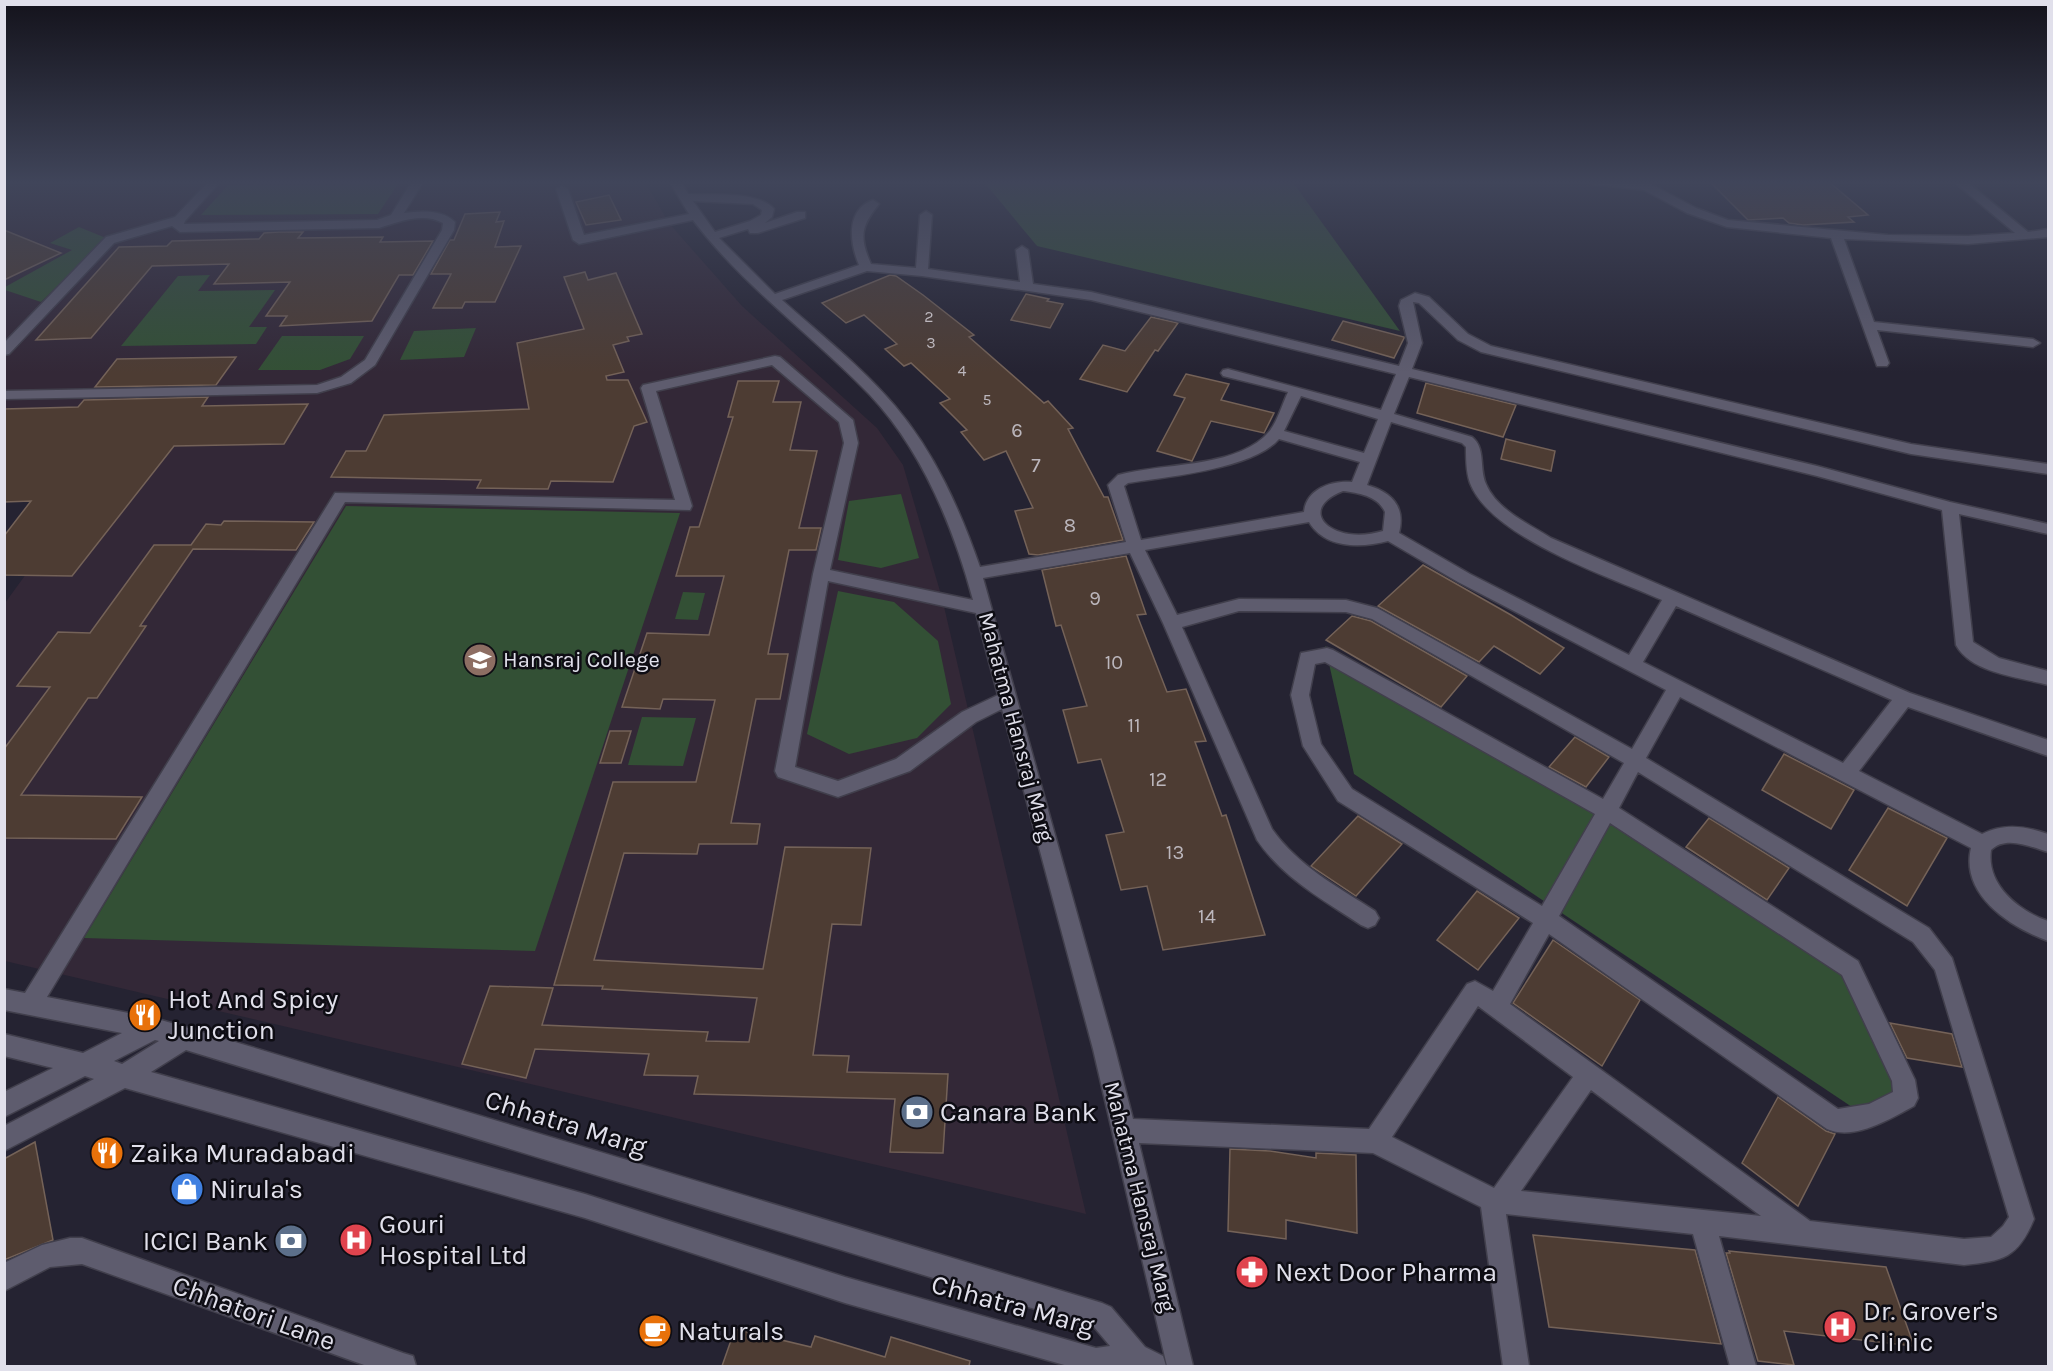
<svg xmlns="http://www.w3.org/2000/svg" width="2053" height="1371" font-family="Karla,sans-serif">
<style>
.education{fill:#332837}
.green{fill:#335035}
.building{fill:#4d3c33;stroke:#746258;stroke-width:1.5}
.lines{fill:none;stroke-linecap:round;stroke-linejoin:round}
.minor-casing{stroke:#413f4c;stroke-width:3}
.minor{fill:#5e5c6e;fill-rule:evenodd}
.labels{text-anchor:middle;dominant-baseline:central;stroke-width:5;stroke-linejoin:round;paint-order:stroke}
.far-number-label{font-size:16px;fill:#bcb7bd}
.number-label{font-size:20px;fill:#bcb7bd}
.poi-label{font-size:22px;fill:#e1e0eb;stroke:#0e0d14;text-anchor:start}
.street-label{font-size:22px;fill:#e1e0eb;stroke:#0e0d14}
.near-poi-label{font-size:27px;fill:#e1e0eb;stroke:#0e0d14;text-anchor:start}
.near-street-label{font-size:27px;fill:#e1e0eb;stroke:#0e0d14}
</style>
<rect width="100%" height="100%" fill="#252332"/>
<!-- education -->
<path class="education" d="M5 181H645L668 222 742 306 877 428 903 465 942 598 1086 1214 5 961V603L112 456 5 459Z"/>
<!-- green -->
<g class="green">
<path d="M1292 181 1400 331 1037 246 984 182Z"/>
<path d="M398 184 378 214 201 215 228 185Z"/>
<path d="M79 227 106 238 41 302 5 290V287L72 250 50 243Z"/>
<path d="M210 275 198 291 275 290 249 327H267L256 344 121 346 178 276Z"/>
<path d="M476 328 464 357 400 360 414 331Z"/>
<path d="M282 336H364L350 359 320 370H258Z"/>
<path d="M901 494 919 558 881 568 838 560 849 501Z"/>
<path d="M346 506 680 513 535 951 84 938Z"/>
<path d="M838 591 894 602 938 641 951 704 917 738 849 754 807 734Z"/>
<path d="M683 592 705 593 698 620 675 619Z"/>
<path d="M1325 646 1838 960 1900 1090 1855 1109 1354 774Z"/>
<path d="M642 717 696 718 683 766 628 765Z"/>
</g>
<!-- building -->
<g class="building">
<path d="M1747 181H1828L1868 215 1848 217 1854 222 1803 225 1789 223 1783 218 1748 220 1711 183Z"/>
<path d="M609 195 621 220 586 225 576 202Z"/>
<path d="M500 212 496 222 504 221 495 247 521 246 495 302H465L462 308H433L451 274H431L450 240H454L465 214Z"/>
<path d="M4 230 61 253 4 280Z"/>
<path d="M279 232H303L298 238 383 237 380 242 433 241 413 275H399L372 321 280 326 287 316H266L290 282 214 284 229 264 152 266 91 338 36 340 119 247 167 246 172 241 259 239 264 233Z"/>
<path d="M585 272 588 280 616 273 642 334 627 337 629 341 613 345 624 372 606 376 607 380H628L647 422 634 426 613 482 551 481 548 489 477 488 481 480 331 477 346 451H366L384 415 529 409 517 343 584 329 564 277Z"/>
<path d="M890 275 896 276 923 295 974 335 969 337 1044 403 1048 401 1073 428 1068 429 1104 497H1108L1123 540 1038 555 1029 554 1015 511 1033 508 1006 451 984 460 961 432 967 430 940 403 950 399 911 363 904 366 885 349 897 344 864 315 846 323 822 303Z"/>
<path d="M1026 294 1049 299 1047 301 1063 304 1050 328 1011 320Z"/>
<path d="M1151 317 1178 323 1158 351 1155 350 1127 392 1080 379 1103 345 1125 351Z"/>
<path d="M1343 321 1404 337V338L1394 358 1332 340Z"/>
<path d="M236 357 216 385 95 387 117 359Z"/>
<path d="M1186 374 1229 384 1221 400 1274 413 1264 433 1211 421 1192 461 1157 451 1185 398 1174 395Z"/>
<path d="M738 381H779L773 402H801L790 450 817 451 799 528H821L816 550H789L768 654H788L780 699H756L731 823 760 824 757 844H699L697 854 624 853 594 960 763 969 785 847 871 848 861 925 832 924 813 1055 849 1056 847 1072 948 1074 943 1153 890 1152 895 1099 694 1094 698 1076 644 1075 649 1054 535 1049 526 1078 462 1064 490 986 553 988 542 1025 708 1032 706 1041 749 1042 757 998 602 989 603 986 554 985 613 782H696L715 700 663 699 660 709 622 707 647 633 709 635 724 576H676L690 527H699L733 417H728Z"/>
<path d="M1426 383 1516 405 1503 437 1417 413Z"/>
<path d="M208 397 202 406 308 404 284 444 174 446 72 576 4 575V536L31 501 4 502V409L78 407 84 400Z"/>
<path d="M1506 439 1555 451 1551 471 1501 459Z"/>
<path d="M224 521 314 522 296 550 193 549 140 626H146L97 698H88L21 795 142 797 116 839 4 838V749L50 687 17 686 58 632 90 633 154 545H191L206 524 221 525Z"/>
<path d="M1126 556 1146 614 1137 615 1167 692 1186 689 1206 741 1195 742 1222 816 1226 815 1265 935 1163 950 1147 886 1121 890 1106 835 1124 832 1101 759 1078 763 1063 710 1087 706 1061 625 1056 626 1042 570Z"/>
<path d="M1423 565 1511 615 1564 648 1540 674 1494 646 1479 662 1378 606Z"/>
<path d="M1352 616 1371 621 1467 676 1441 707 1326 640Z"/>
<path d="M610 731H631L621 763H600Z"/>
<path d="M1575 737 1609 757 1586 787 1549 767Z"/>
<path d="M1784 754 1854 790 1831 829 1762 790Z"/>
<path d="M1888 808 1947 838 1907 906 1849 870Z"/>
<path d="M1358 816 1402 844 1356 896 1311 866Z"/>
<path d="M1709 818 1789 868 1767 900 1686 847Z"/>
<path d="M1477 891 1519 918 1478 970 1437 940Z"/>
<path d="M1553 940 1640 1000 1602 1066 1513 1003Z"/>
<path d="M1890 1023 1952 1034 1962 1067 1907 1058Z"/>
<path d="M1778 1097 1826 1131 1835 1134 1798 1206 1742 1163Z"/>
<path d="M35 1142 53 1240 4 1260V1159Z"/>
<path d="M1230 1149 1270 1151 1316 1158V1153L1356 1155 1357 1233 1286 1220V1239L1228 1231Z"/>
<path d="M1533 1235 1695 1250 1721 1344 1549 1327Z"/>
<path d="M1729 1251 1886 1267 1914 1346 1784 1331 1794 1365 1758 1361 1726 1253H1730Z"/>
<path d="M735 1329 811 1347 815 1336 885 1357 891 1337 970 1361 969 1366H722Z"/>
</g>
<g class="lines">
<!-- minor casing -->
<g class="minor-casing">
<g id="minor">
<path d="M209 181H221L185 221 184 224 377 220 391 215 412 181H424L404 213C420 211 442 209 455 222L454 230 375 365 351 383 317 393 4 399V391L317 385 341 377 365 360 442 230 443 223C422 212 399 222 379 228L180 232 172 226 114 243 9 354 4 355V343L106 237 175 217Z"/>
<path d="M669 181H681L688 194C711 195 759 191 774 209L772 217 765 223 797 212H805V218L758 233H750L748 229 719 238 775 294 859 265C850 244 845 210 873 200L879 204C861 226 859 237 871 264L916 268 920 215 926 211 932 215 928 269 1020 282 1016 250 1022 246 1028 250 1033 284 1091 292 1399 366 1408 343 1399 306 1401 300 1415 293 1429 297 1468 334 1491 346 1911 444 2048 464V474L1911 454 1481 352 1458 340 1419 303 1413 302 1422 343 1412 369 1817 466 1950 502 2048 524V534L1959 514 1973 642 1999 658 2048 671V685C2020 677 1972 674 1956 645L1942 510 1817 476 1409 377 1394 414 1472 437C1486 448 1479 468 1486 484 1497 510 1529 524 1551 538L1910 693 2048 740V756L1908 707 1859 771 1982 834C2004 823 2026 826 2048 834V852C2031 847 2006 835 1991 850 1986 885 2019 911 2048 921V941C2010 927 1960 895 1971 848L1680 697 1646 758 1929 928 1952 958 2034 1219C2018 1258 2003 1261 1964 1265L1719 1236 1756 1366H1730L1693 1234 1506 1214 1529 1366H1503L1481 1207 1373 1153 1139 1143 1193 1366H1167L1093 1049 1002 709 976 722 910 771 838 797 778 777 775 771 813 574 844 443 839 422 772 365 656 391 692 506 690 510 345 502 47 997 154 1018 185 1027 1102 1303 1111 1307 1145 1347 1163 1356 1166 1366H1068L845 1303 585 1218 125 1088 4 1151V1126L94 1079 85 1076 4 1117V1092L53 1068 4 1056V1034L83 1053 122 1033 4 1010V989L25 993 335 493 675 500 641 388 643 385 775 356 780 357 853 420 858 443 830 570 973 600C953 526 922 450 869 394 811 334 744 287 693 220L579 244 573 240 556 189 562 186 568 189 584 235 689 214ZM693 201 753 204 762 210 761 215 750 221 715 232ZM867 271 922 276 1091 300 1396 374 1381 410 1228 369 1223 370 1221 373 1223 376 1288 392C1281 407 1276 427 1264 437 1229 468 1162 463 1118 475L1108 485 1126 542 980 567C960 510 935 453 895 406 862 367 821 335 782 300ZM1301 396 1378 419 1364 453 1284 431ZM1391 422 1462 443 1466 447C1466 458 1466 472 1470 483 1491 538 1610 577 1662 600L1629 655 1470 574 1399 533C1406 506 1391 492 1367 485ZM1279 439 1360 462 1352 482C1332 480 1306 489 1304 512L1141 540 1124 486 1128 483C1166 477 1253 469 1279 439ZM1343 491C1359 493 1378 496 1385 512L1383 531C1372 534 1361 536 1349 534 1318 529 1307 505 1343 491ZM1309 522C1325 549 1361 548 1388 541L1458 582 1666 690 1632 749 1377 608 1346 600 1239 599 1177 615 1145 550ZM1130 553 1163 623 1257 840C1283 878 1323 900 1361 925L1368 928 1375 925 1379 918 1375 911C1338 887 1298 866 1272 829L1182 627 1239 611 1346 612 1372 619 1624 763 1603 799 1333 650 1327 648 1301 653 1291 695 1303 746 1338 801 1533 923 1493 991 1475 981 1467 984 1369 1129 1133 1119 1115 1049 983 578ZM828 581 976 613 998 695 962 712 896 759 838 781 795 767ZM1676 606 1892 700 1843 763 1643 662ZM1325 662 1595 814 1542 906 1352 789 1321 744 1309 695 1315 664ZM1638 772 1913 942 1935 970 2009 1217 2003 1226 1991 1237 1964 1239 1810 1221 1510 1004 1549 934 1827 1129C1854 1141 1890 1119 1914 1106L1918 1098 1915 1080 1858 961 1619 808ZM1610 823 1842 975 1892 1081 1893 1092 1869 1104 1838 1109 1559 916ZM1478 1006 1573 1077 1494 1188 1392 1137ZM155 1040 159 1041 122 1064 114 1061ZM186 1050 1094 1327 1110 1346 1096 1348 845 1277 585 1194 151 1072ZM1591 1090 1761 1216 1521 1191Z"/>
<path d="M1587 181H1645L1696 208 1728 220 1888 235 1968 236 2015 233 1953 181H1966L2028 232 2048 229V237L1968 244 1844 239 1874 322 2033 339 2040 343 2033 347 1877 330 1889 363 1887 366H1877L1831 238 1727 227 1687 213 1644 190 1593 184Z"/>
<path d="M70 1238H82L403 1353 413 1356 416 1366H367L82 1264 50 1267 4 1291V1263L42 1245Z"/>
</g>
</g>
<!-- minor -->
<use href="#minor" class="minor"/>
</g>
<!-- sky -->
<linearGradient id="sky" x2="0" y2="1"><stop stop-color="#14131c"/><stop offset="0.49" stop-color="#40455a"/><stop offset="1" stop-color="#40455a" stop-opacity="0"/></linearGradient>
<rect width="2053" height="373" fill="url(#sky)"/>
<!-- icons -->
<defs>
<g id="university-disc" transform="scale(1.725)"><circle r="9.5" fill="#8d6e63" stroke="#0e0d14"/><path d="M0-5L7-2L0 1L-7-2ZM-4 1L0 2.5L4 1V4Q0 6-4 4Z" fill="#fff"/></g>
<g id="restaurant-disc" transform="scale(1.725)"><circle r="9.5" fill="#e8710a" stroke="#0e0d14"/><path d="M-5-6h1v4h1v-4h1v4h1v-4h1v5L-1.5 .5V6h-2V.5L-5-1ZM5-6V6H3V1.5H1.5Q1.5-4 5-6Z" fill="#fff"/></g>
<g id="bank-disc" transform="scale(1.725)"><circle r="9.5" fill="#5c6f8a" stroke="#0e0d14"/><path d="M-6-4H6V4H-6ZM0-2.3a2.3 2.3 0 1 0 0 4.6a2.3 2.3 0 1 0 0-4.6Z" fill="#fff"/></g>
<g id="shop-disc" transform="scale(1.725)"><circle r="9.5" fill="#3f7fe0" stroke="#0e0d14"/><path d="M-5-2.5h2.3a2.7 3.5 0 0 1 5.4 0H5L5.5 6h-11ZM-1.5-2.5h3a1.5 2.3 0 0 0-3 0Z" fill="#fff"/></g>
<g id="hospital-disc" transform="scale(1.725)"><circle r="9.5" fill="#e0444e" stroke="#0e0d14"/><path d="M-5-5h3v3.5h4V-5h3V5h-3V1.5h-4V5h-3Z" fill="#fff"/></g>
<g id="pharmacy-disc" transform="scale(1.725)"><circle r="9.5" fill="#e0444e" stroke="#0e0d14"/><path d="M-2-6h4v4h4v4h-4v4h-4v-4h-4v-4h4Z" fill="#fff"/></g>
<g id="cafe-disc" transform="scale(1.725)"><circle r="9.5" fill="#e8710a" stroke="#0e0d14"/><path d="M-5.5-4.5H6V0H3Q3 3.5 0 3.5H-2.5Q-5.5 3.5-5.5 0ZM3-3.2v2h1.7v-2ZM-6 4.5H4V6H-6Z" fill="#fff"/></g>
</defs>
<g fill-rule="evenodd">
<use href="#university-disc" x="480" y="660"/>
<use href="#restaurant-disc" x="145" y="1015"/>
<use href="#bank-disc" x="917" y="1112"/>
<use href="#restaurant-disc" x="107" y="1153"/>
<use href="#shop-disc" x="187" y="1189"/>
<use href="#hospital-disc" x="356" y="1240"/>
<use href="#bank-disc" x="291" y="1241"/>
<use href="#pharmacy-disc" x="1252" y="1272"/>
<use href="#hospital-disc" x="1840" y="1327"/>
<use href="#cafe-disc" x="655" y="1331"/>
</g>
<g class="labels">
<!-- far-number labels -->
<g class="far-number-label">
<text x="929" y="316">2</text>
<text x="931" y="342">3</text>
<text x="962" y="370">4</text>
<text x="987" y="399">5</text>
</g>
<!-- number labels -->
<g class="number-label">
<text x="1017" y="430">6</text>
<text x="1036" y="465">7</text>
<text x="1070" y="525">8</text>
<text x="1095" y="598">9</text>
<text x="1114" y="662">10</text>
<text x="1134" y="725">11</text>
<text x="1158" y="779">12</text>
<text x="1175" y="852">13</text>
<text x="1207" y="916">14</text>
</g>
<!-- poi labels -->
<g class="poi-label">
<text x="503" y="660">Hansraj College</text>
</g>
<!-- street labels -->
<g class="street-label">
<text transform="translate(1016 727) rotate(75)">Mahatma Hansraj Marg</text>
<text transform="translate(1140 1197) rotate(76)">Mahatma Hansraj Marg</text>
</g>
<!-- near-poi labels -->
<g class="near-poi-label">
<text x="168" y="999">Hot And Spicy<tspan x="168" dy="31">Junction</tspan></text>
<text x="940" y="1112">Canara Bank</text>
<text x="130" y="1153">Zaika Muradabadi</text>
<text x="210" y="1189">Nirula's</text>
<text x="379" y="1224">Gouri<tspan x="379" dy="31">Hospital Ltd</tspan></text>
<text x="268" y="1241" text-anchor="end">ICICI Bank</text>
<text x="1275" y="1272">Next Door Pharma</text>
<text x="1863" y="1311">Dr. Grover's<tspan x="1863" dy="31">Clinic</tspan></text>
<text x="678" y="1331">Naturals</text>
</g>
<!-- near-street labels -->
<g class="near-street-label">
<text transform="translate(566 1123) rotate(17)">Chhatra Marg</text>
<text transform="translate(1013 1305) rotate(15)">Chhatra Marg</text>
<text transform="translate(254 1313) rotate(20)">Chhatori Lane</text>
</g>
</g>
<!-- border -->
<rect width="2053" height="1371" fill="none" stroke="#e1e0eb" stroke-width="12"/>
</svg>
